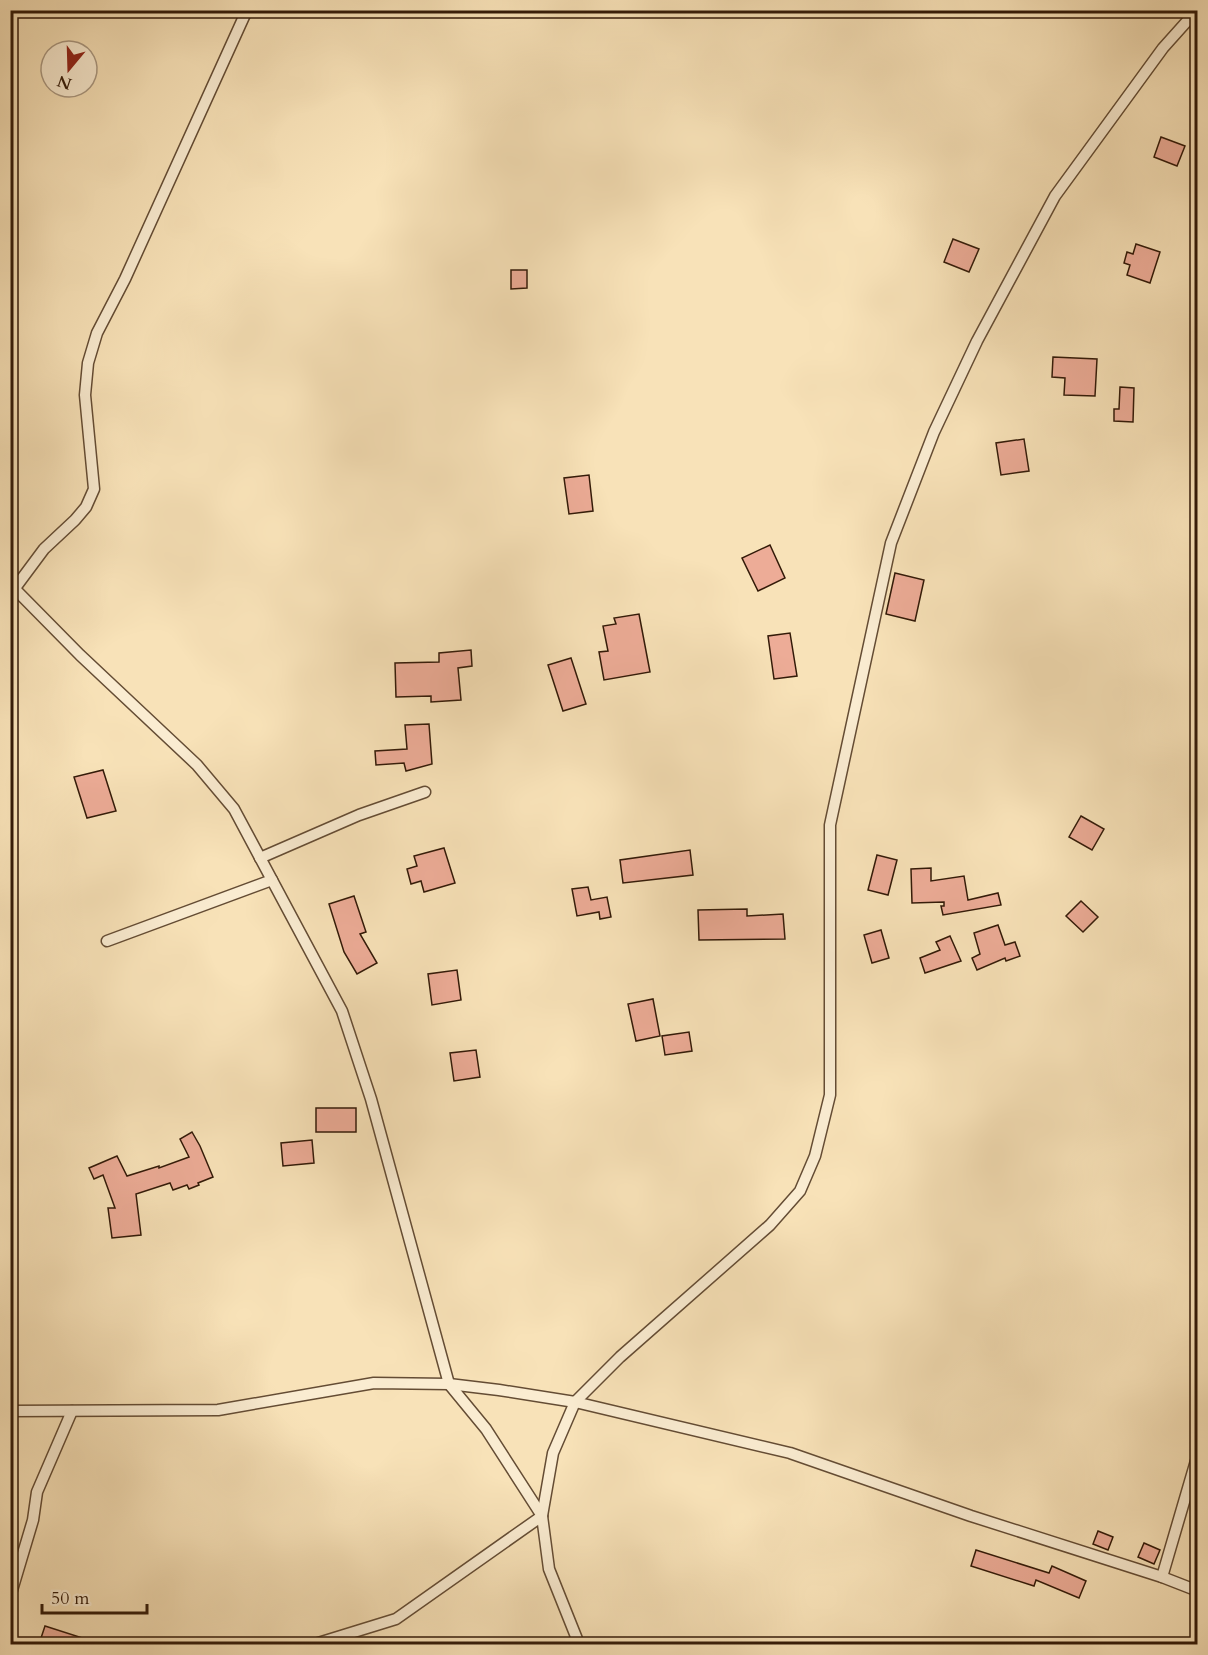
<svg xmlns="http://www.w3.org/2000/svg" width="1208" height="1655" font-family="Cardo,serif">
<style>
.building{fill:#edac97;stroke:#331a08;stroke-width:1.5}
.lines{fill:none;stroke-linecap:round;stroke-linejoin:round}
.street-casing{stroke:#644c34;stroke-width:13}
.street{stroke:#faecd1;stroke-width:10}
</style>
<rect width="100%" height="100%" fill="#f8e2b8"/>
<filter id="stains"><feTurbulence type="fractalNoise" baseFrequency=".00333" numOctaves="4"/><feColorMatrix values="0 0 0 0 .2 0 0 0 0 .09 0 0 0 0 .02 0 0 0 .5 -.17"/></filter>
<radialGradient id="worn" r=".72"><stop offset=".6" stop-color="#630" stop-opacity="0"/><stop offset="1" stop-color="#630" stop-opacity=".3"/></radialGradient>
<!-- building -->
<g class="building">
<path d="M1161 137 1185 146 1177 166 1154 157Z"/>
<path d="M953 239 979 249 969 272 944 262Z"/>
<path d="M1136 244 1160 252 1150 283 1127 275 1130 265 1124 263 1127 252 1133 254Z"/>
<path d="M511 270H527V288L511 289Z"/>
<path d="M1053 357 1097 359 1095 396 1064 395 1065 378 1052 377Z"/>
<path d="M1120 387 1134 388 1133 422 1114 421V409H1119Z"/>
<path d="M1024 439 1029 471 1001 475 996 443Z"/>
<path d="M589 475 593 511 569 514 564 478Z"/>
<path d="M770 545 785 578 758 591 742 558Z"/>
<path d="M895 573 924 580 915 621 886 614Z"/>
<path d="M639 614 650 672 604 680 599 652 608 651 603 626 616 624 614 618Z"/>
<path d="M790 633 797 676 774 679 768 636Z"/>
<path d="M471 650 472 666 458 668 461 700 431 702V696L396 697 395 663 439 662V653Z"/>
<path d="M571 658 586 704 563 711 548 665Z"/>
<path d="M429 724 432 764 406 771 404 763 376 765 375 751 407 749 405 725Z"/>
<path d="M103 770 116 811 87 818 74 777Z"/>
<path d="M1081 816 1104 829 1092 850 1069 837Z"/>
<path d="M444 848 455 883 424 892 421 881 411 884 407 869 417 866 414 856Z"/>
<path d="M690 850 693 875 623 883 620 860Z"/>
<path d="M877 855 897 860 888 895 868 890Z"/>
<path d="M931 868V881L964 876 968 900 998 893 1001 905 943 915 941 906H944V902L912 903 911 869Z"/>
<path d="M588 887 591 900 607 897 611 917 600 919 599 912 577 916 572 889Z"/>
<path d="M354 896 366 932 360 934 377 963 357 974 344 952 329 904Z"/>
<path d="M1081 901 1098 917 1083 932 1066 916Z"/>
<path d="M747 909V916L783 914 785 939 699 940 698 910Z"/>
<path d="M998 925 1005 945 1015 942 1020 956 1006 961 1005 958 977 970 972 958 980 954 974 933Z"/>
<path d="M881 930 889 958 872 963 864 935Z"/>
<path d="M950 936 961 961 925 973 920 958 940 950 936 942Z"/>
<path d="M457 970 461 1000 432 1005 428 974Z"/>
<path d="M653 999 660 1036 636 1041 628 1004Z"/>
<path d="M689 1032 692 1051 665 1055 662 1036Z"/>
<path d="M476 1050 480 1077 454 1081 450 1053Z"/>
<rect x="316" y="1108" width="40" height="24"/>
<path d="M192 1132 200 1146 213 1177 198 1183 199 1185 189 1189 187 1185 173 1190 170 1183 136 1194 141 1235 112 1238 108 1208H115L103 1175 94 1179 89 1168 117 1156 127 1176 159 1166V1168L189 1157 180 1139Z"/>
<path d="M312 1140 314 1163 283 1166 281 1143Z"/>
<path d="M1098 1531 1113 1537 1108 1550 1093 1544Z"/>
<path d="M1144 1543 1160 1550 1154 1564 1138 1557Z"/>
<path d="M976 1550 1049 1573 1052 1566 1086 1581 1079 1598 1036 1580 1034 1586 971 1566Z"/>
<path d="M45 1626 95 1642V1644H39Z"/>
</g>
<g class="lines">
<!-- street casing -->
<g class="street-casing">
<g id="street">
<path d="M10 584 80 655 197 765 234 809 342 1011 371 1099 449 1384 486 1429 542 1516"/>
<path d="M15 588 44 549 75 520 86 507 94 489 85 395 88 363 97 333 125 279 247 10"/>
<path d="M260 858 359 815 425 792"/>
<path d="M107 941 272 880"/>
<path d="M10 1411 218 1410 374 1383 449 1384 499 1390 575 1402 790 1453 971 1516 1162 1577 1198 1591"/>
<path d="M1162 1577 1198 1454"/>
<path d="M10 1597 33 1520 37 1492 72 1411"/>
<path d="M315 1644 396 1619 542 1516"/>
<path d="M579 1644 549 1569 542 1516 553 1453 575 1402 620 1357 770 1225 800 1191 815 1156 830 1095V825L891 543 934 432 977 341 1055 196 1163 48 1197 10"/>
</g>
</g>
<!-- street -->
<use href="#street" class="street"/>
</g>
<!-- margin -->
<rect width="1208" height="1655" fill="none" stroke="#f8e2b8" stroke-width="36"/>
<rect x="12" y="12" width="1184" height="1631" fill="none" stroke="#331a08" stroke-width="3"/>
<rect x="18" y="18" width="1172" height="1619" fill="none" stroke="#331a08" stroke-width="1.5"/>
<!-- north arrow -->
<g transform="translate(69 69) rotate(199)"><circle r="28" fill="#faecd1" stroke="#aa9881" stroke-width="1.5"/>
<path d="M0-4.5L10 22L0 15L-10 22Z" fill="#8f2418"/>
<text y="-9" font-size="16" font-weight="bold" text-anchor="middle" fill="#331a08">N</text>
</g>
<!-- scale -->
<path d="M42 1604v9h105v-9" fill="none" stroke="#331a08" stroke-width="3"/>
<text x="51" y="1604" font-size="18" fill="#331a08" stroke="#faecd1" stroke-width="4.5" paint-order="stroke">50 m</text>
<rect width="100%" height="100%" filter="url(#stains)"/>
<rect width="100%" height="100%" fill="url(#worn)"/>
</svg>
